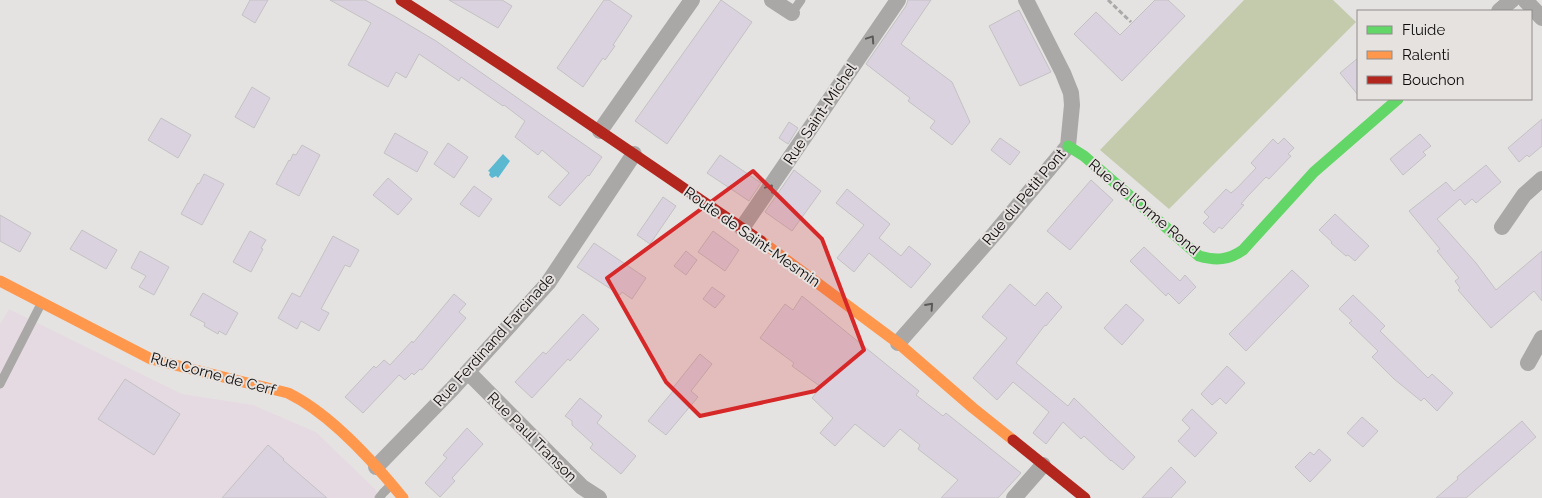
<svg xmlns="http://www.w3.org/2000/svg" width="1542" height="498" font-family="Raleway,sans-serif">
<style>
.industrial{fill:#e5dae2}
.green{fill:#c3cbac}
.water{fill:#5ab8d1}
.building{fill:#dbd2e0;stroke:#c3c2c2}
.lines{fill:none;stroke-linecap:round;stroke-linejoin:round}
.path{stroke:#aaa9a9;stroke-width:3;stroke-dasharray:5 2.5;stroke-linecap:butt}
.lane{stroke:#a9a8a7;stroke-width:9}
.street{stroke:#a9a8a7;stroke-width:16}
.fast{stroke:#63d668;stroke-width:11}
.slow{stroke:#ff974d;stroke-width:11}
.jam{stroke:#b3261e;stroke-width:11}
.oneway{stroke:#5b5a59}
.marked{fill:#d62828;fill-opacity:0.2;stroke:#d62828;stroke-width:4;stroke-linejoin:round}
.labels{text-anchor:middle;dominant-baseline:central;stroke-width:4;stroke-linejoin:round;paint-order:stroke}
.street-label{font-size:15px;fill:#0d0b0b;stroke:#e6e2e0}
</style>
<rect width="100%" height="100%" fill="#e5e3e1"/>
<!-- industrial -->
<path class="industrial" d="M9 309 182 394 253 405 316 432 375 489 380 498H0V324Z"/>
<!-- green -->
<path class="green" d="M1244 0H1333L1356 22 1169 209 1100 150Z"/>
<!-- water -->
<path class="water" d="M503 154 510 161 498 178 496 176 492 178 489 175 490 172 488 171Z"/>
<!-- building -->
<g class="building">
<path d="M250 0H268L255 23 242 15Z"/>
<path d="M330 0H365L394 16 436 41 602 157 589 176 588 175 560 206 548 197 569 173 542 150 538 155 515 137 525 121 504 105 503 106 461 77 459 81 419 54 406 78 396 72 388 87 348 65 371 23Z"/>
<path d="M449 0H502L512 6 498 28Z"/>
<path d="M604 0H609L632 16 613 45 615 46 605 60 603 58 583 87 557 68Z"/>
<path d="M721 0 752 22 667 144 635 121Z"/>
<path d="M908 0H931L901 44 952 82 970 122 952 145 930 128 935 121 908 101 910 98 866 64 906 6Z"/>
<path d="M1155 0H1168L1185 16 1122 81 1074 34 1096 12 1120 35Z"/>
<path d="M1019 10 1051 72 1020 86 989 26Z"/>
<path d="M1358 58V95L1340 73Z"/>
<path d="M252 87 270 98 254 128 235 117Z"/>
<path d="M161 118 191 135 178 158 148 140Z"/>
<path d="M1542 119V146L1529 157 1527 155 1519 162 1508 148Z"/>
<path d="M789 122 798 128 788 144 779 138Z"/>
<path d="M395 133 428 152 417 172 384 153Z"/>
<path d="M1420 134 1431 146 1423 152 1426 155 1403 175 1390 159Z"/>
<path d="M1000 138 1020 152 1010 165 991 150Z"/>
<path d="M1284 138 1294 148 1288 154 1291 156 1269 179 1266 177 1247 197 1241 204 1244 205 1222 229 1219 227 1214 233 1203 223 1209 217 1204 212 1226 189 1231 193 1237 188 1256 168 1251 163 1273 139 1278 144Z"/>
<path d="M448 143 468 157 454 178 434 164Z"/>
<path d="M302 145 320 155 299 196 276 184 289 160 290 161 293 154 296 155Z"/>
<path d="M720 155 761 183 749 201 707 173Z"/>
<path d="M1486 165 1501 182 1476 203 1472 199 1465 205 1460 199 1437 219 1476 263 1496 290 1542 251V301L1534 291 1491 328 1458 290 1460 288 1455 281 1459 278 1437 251 1440 249 1409 211 1446 182 1454 191Z"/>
<path d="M794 170 821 191 792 231 765 212Z"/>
<path d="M204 174 224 184 202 225 181 214 198 183 199 184Z"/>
<path d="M388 178 412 199 398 215 373 195Z"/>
<path d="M1091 180 1113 200 1070 250 1047 231Z"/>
<path d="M474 186 492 199 479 217 460 204Z"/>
<path d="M847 189 890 224 879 238 901 256 909 246 931 264 911 288 869 253 854 272 837 258 864 225 836 203Z"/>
<path d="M663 197 676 206 650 244 637 235Z"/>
<path d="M1335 214 1369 246 1355 261 1348 255 1346 256 1331 243 1332 242 1319 230Z"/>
<path d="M0 215 31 233 20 252 0 241Z"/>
<path d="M82 230 117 250 106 269 70 249Z"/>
<path d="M250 231 266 240 261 248 263 249 251 272 233 262Z"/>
<path d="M713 231 739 250 725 271 698 252Z"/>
<path d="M333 236 359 250 350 267 345 265 321 309 329 313 319 331 301 321 297 329 278 318 292 293 300 297Z"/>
<path d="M594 243 646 278 632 299 622 292 620 295 577 267Z"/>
<path d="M1144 247 1180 281 1185 275 1196 287 1179 304 1168 293 1166 296 1130 261Z"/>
<path d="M140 251 169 267 154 295 139 287 146 276 131 268Z"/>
<path d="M686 251 697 260 686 275 674 266Z"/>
<path d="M1292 270 1309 286 1246 351 1229 334Z"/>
<path d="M1010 284 1035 306 1047 292 1062 307 1046 326 1045 325 1016 363 1068 406 1074 398 1135 457 1123 470 1111 460V461L1084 436 1081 439 1063 422 1046 444 1033 433 1049 412 1013 382 997 400 973 378 1007 338 982 317Z"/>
<path d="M712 287 725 296 715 308 703 299Z"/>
<path d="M203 293 238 313 226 335 219 331 218 334 204 326 205 323 190 315Z"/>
<path d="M454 294 466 304 459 312 466 318 422 370 420 369 414 375 412 373 405 380 399 375 363 413 345 397 374 366 376 368 384 360 390 365 412 341 413 343Z"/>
<path d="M1353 295 1385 326 1380 331 1428 378 1432 374 1453 393 1437 411 1424 398 1421 401 1394 379 1372 357 1378 351 1349 323 1352 321 1339 309Z"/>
<path d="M802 296 919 391 916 395 943 416 946 413 1021 473 998 498H941L958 480 918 449 920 445 900 429 884 447 855 424 835 446 820 433 833 418 812 398 821 387 792 366 794 363 760 338 785 304 793 310Z"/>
<path d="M1126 304 1144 320 1122 345 1104 328Z"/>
<path d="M583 314 599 329 570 361 568 359 532 398 515 382 543 352 546 354Z"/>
<path d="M700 354 712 364 691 391 698 397 666 435 648 421 674 390 672 389Z"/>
<path d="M1227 366 1245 383 1226 404 1220 398 1212 405 1201 394Z"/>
<path d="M125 379 180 414 154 455 98 419Z"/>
<path d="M580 398 602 416 597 423 636 456 621 474 590 448 593 444 572 425V421L565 416Z"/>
<path d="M1192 409 1217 433 1195 457 1178 441 1190 428 1182 420Z"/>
<path d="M1362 417 1378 431 1363 447 1347 433Z"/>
<path d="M1522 421 1536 437 1466 498H1436L1458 479 1457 477Z"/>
<path d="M467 428 483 444 452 478 455 481 440 497 425 483 447 458 443 455Z"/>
<path d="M268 445 284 459 283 460 327 498H222Z"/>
<path d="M1319 449 1331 460 1310 482 1295 467 1310 452 1314 455Z"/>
<path d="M1171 467 1186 482 1171 498H1142Z"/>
</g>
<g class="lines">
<!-- path -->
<path class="path" d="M1108 0 1131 22"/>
<!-- lane -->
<g class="lane">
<path d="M792 13 801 0"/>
<path d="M0 384 41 304"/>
<path d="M379 498 383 493 392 484"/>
</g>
<!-- street -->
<g class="street">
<path d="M772 0 792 13"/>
<path d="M1525 0 1542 18"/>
<path d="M1499 11 1512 0"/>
<path d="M600 131 692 0"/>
<path d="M1502 227 1524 195 1542 179"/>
<path d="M742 228 898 0"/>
<path d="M898 343 995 233 1068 146 1072 105 1071 93 1063 73 1026 0"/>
<path d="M1528 363 1542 338"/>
<path d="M468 372 582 487 599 498"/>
<path d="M376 467 453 388 548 283 634 154"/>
<path d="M1014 498 1043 465"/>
</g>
<!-- fast -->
<path class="fast" d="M1068 146 1084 156 1199 256C1216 261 1229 260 1243 250L1314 172 1398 99"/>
<!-- slow -->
<g class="slow">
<path d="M761 241 898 343 973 408 1013 440"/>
<path d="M0 281 151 359 288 393C331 414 373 461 403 498"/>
</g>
<!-- jam -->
<g class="jam">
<path d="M401 0C523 77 642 160 761 241"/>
<path d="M1013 440 1085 498"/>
</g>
</g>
<!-- one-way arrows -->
<defs><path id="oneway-chevron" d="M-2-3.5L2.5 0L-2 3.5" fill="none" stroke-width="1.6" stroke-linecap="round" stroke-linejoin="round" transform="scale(1.25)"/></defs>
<g class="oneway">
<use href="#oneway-chevron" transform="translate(871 39) rotate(-56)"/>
<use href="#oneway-chevron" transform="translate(770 188) rotate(-56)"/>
<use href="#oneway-chevron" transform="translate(930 306) rotate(-48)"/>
</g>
<!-- marked area -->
<path class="marked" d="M753 171 822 239 864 350 815 391 700 416 666 382 607 278Z"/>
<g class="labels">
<!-- street labels -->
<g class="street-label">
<text transform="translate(820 114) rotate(-56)">Rue Saint-Michel</text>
<text transform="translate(1024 197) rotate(-50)">Rue du Petit Pont</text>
<text transform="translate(1144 207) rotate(40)">Rue de l'Orme Rond</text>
<text transform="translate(752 237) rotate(35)">Route de Saint-Mesmin</text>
<text transform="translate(494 340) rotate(-48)">Rue Ferdinand Farcinade</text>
<text transform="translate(213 374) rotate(15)">Rue Corne de Cerf</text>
<text transform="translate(532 437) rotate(45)">Rue Paul Transon</text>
</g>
</g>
<!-- legend -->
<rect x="1357" y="10" width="175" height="90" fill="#e6e2e0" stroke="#8f8c8b"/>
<rect x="1367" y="26" width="25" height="8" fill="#63d668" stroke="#8f8c8b"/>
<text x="1402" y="35" font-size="15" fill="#0d0b0b">Fluide</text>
<rect x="1367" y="51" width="25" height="8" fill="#ff974d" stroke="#8f8c8b"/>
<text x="1402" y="60" font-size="15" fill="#0d0b0b">Ralenti</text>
<rect x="1367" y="76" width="25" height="8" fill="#b3261e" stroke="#8f8c8b"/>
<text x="1402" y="85" font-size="15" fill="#0d0b0b">Bouchon</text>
</svg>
